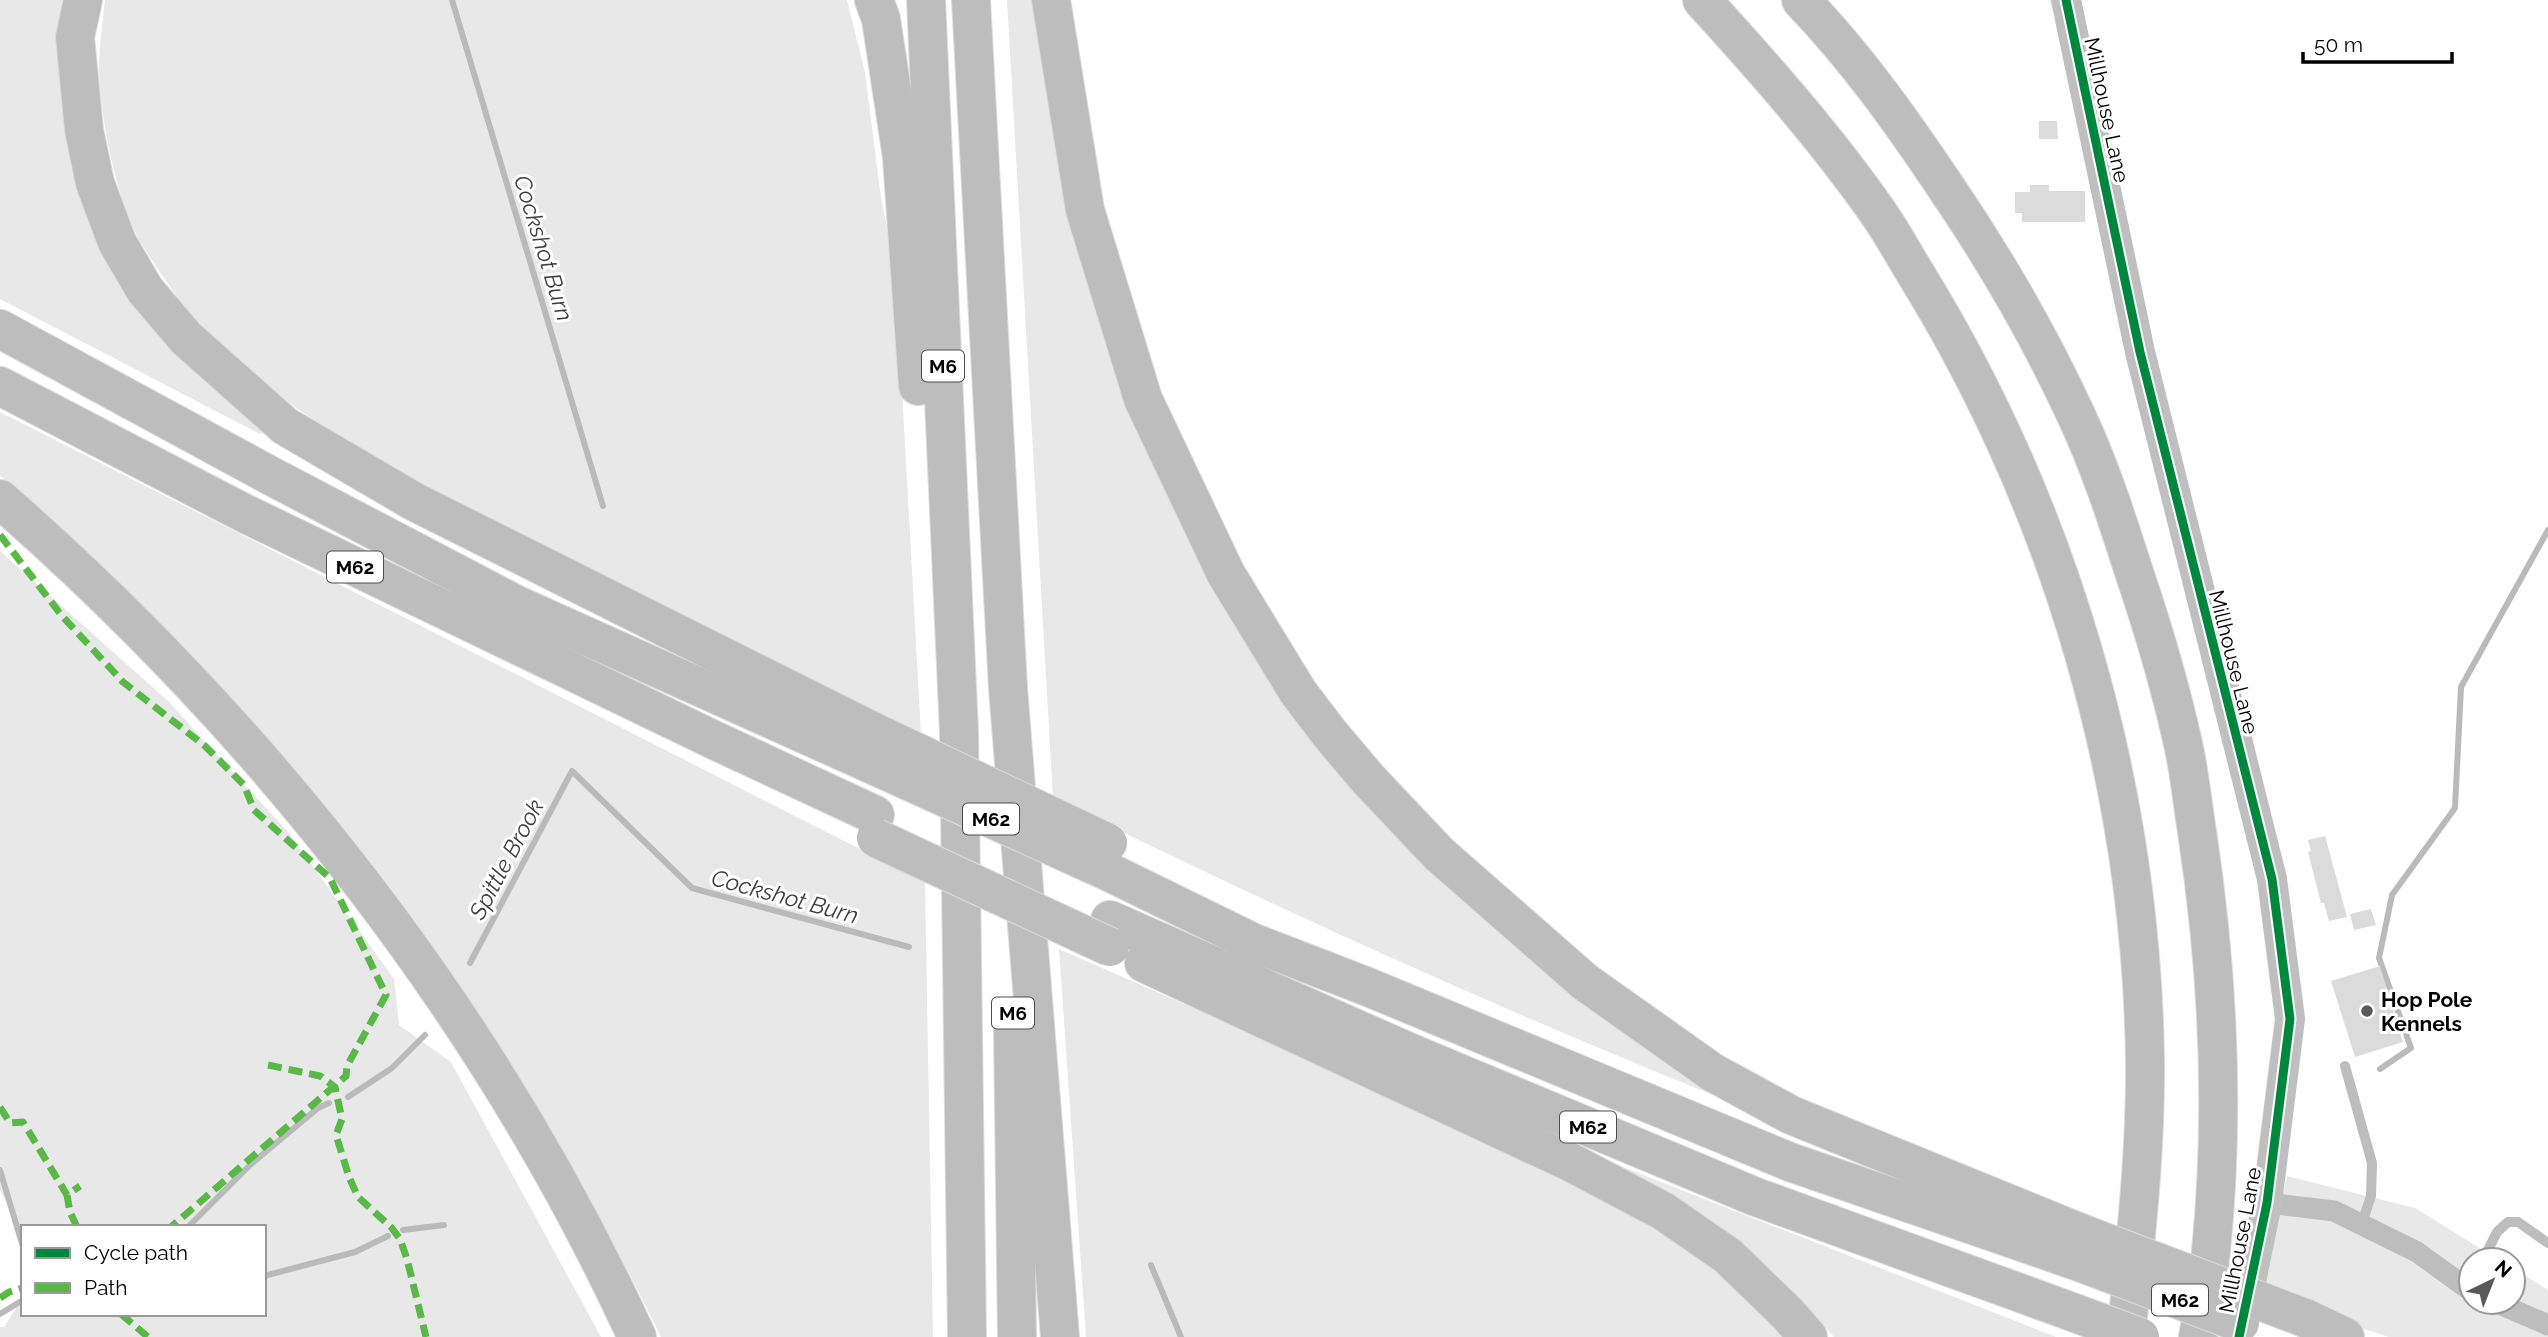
<svg xmlns="http://www.w3.org/2000/svg" width="2548" height="1337" font-family="Raleway,sans-serif">
<style>
.green{fill:#e8e8e8}
.lines{fill:none;stroke-linecap:round;stroke-linejoin:round}
.stream{stroke:#bababa;stroke-width:6}
.building{fill:#dbdbdb}
.highway-casing{stroke:#dbdbdb;stroke-width:40}
.lane{stroke:#bdbdbd;stroke-width:10}
.street{stroke:#bdbdbd;stroke-width:21}
.secondary{stroke:#bfbfbf;stroke-width:30}
.highway{stroke:#bdbdbd;stroke-width:38}
.highway-bridge-casing{stroke:#dbdbdb;stroke-width:40;stroke-linecap:butt}
.highway-bridge{stroke:#bdbdbd;stroke-width:38}
.quiet{stroke:#58b947;stroke-width:7;stroke-dasharray:14 7;stroke-linecap:butt}
.cycleway-casing{stroke:#fff;stroke-width:13}
.cycleway{stroke:#00873e;stroke-width:9}
.poi-dot{fill:#595959;stroke:#fff;stroke-width:2.5}
.labels{text-anchor:middle;dominant-baseline:central;stroke-width:6;stroke-linejoin:round;paint-order:stroke}
.shield{fill:#fff;stroke:#4c4c4c;stroke-width:2}
.shield-label{font-size:19px;font-weight:bold;fill:#000}
.street-label{font-size:21px;fill:#000;stroke:#fff}
.poi-label{font-size:21px;font-weight:bold;fill:#000;stroke:#fff;text-anchor:start}
.water-label{font-size:23px;font-style:italic;fill:#3d3d3d;stroke:#fff}
</style>
<rect width="100%" height="100%" fill="#fff"/>
<!-- green -->
<g class="green">
<path d="M0 0H70L76 168 264 428 260 434 0 299Z"/>
<path d="M105 0H847L865 73 881 198 890 242 901 372 921 734C785 669 649 604 516 533 385 463 241 398 157 268 151 258 144 248 138 238 116 193 105 138 100 89 97 60 102 29 105 0Z"/>
<path d="M1007 0H1040L1095 285 1348 771 1773 1119C1528 1022 1289 915 1053 798Z"/>
<path d="M0 412 925 882 933 1337H661C561 1131 437 931 285 758 236 703 183 653 131 601 88 559 46 516 0 476Z"/>
<path d="M0 551 168 701 289 833 394 979 399 1025 451 1062 601 1337H0V1327H4L18 1305 23 1303V1314H264V1227H23V1234L0 1190Z"/>
<path d="M1059 949C1191 1007 1322 1064 1451 1126 1522 1161 1598 1191 1664 1234 1709 1263 1748 1299 1785 1337H1086Z"/>
<path d="M1600 1158 2056 1337H1834L1777 1275 1748 1251Z"/>
<path d="M2287 1176 2415 1208 2499 1260H2471V1302H2513V1268L2548 1290V1337H2389L2330 1318 2262 1287Z"/>
</g>
<g class="lines">
<!-- stream -->
<g class="stream">
<path d="M452 0 603 506"/>
<path d="M470 963 572 771 692 888 909 947"/>
<path d="M2380 1069 2411 1048 2379 958 2392 895 2455 808 2461 687 2548 530"/>
<path d="M348 1097 392 1068 425 1035"/>
<path d="M0 1170 23 1247"/>
<path d="M188 1227 250 1165 318 1108 329 1103"/>
<path d="M403 1230 444 1225"/>
<path d="M1151 1265 1181 1337"/>
<path d="M264 1276 355 1252 388 1236"/>
<path d="M0 1314 23 1300"/>
</g>
</g>
<!-- building -->
<g class="building">
<path d="M2039 121H2057L2058 139H2039Z"/>
<path d="M2030 185H2049V191H2085V222H2022V213H2015V192H2030Z"/>
<path d="M2325 836 2347 917 2329 921 2324 903H2321L2308 852 2311 851 2308 840Z"/>
<path d="M2371 909 2376 925 2354 930 2350 914Z"/>
<path d="M2380 966 2403 1042 2355 1057 2331 981Z"/>
</g>
<g class="lines">
<!-- highway casing -->
<g class="highway-casing">
<g id="highway">
<path d="M83 0 75 37 84 130 95 183 117 242 145 290 186 338 285 426 413 501 872 731"/>
<path d="M874 0 881 19 902 157 918 386"/>
<path d="M926 0 959 732 967 1337"/>
<path d="M971 0 1008 688 1060 1337"/>
<path d="M1051 0 1085 210 1143 399 1226 574 1298 692 1330 734 1368 779 1439 854 1585 982 1712 1072 1791 1115 2086 1235"/>
<path d="M1702 0C1764 68 1826 138 1879 214 1893 234 1904 255 1917 276 2061 510 2141 785 2145 1060 2146 1153 2135 1245 2126 1337"/>
<path d="M1801 0C1855 56 1900 119 1943 183 1993 256 2039 335 2076 415 2100 466 2117 519 2134 572 2154 631 2172 692 2185 753 2190 779 2193 806 2197 832 2218 970 2225 1111 2211 1251 2209 1280 2203 1308 2198 1337"/>
<path d="M0 329 271 476 517 605 873 765"/>
<path d="M0 386 244 513 714 740 875 815"/>
<path d="M0 499C266 732 489 1015 637 1337"/>
<path d="M1109 872 1254 943 1368 987 1790 1162 2082 1263"/>
<path d="M1110 920 1411 1053 1756 1197 2075 1313"/>
<path d="M1144 963 1570 1162 1663 1211 1728 1256 1787 1313 1808 1337"/>
<path d="M1013 1030 1017 1337"/>
<path d="M2305 1318 2345 1337"/>
</g>
</g>
<!-- lane -->
<g class="lane">
<path d="M2345 1066 2372 1163 2371 1196 2362 1223"/>
<path d="M2483 1260 2497 1232 2508 1222H2518L2548 1243"/>
</g>
<!-- street -->
<g class="street">
<path d="M2267 1203 2334 1211 2417 1252 2471 1291"/>
<path d="M2495 1302 2548 1325"/>
</g>
<!-- secondary -->
<path class="secondary" d="M2066 0 2140 352 2272 879 2290 1019 2267 1203 2244 1316"/>
<!-- highway -->
<use href="#highway" class="highway"/>
<!-- highway-bridge casing -->
<g class="highway-bridge-casing">
<g id="highway-bridge">
<path d="M872 731 1108 843"/>
<path d="M873 765 1109 872"/>
<path d="M876 838 1110 947"/>
<path d="M2086 1235 2305 1318"/>
<path d="M2082 1263 2240 1323"/>
<path d="M2075 1313 2140 1337"/>
</g>
</g>
<!-- highway-bridge -->
<use href="#highway-bridge" class="highway-bridge"/>
<!-- quiet -->
<g class="quiet">
<path d="M0 535 62 616 123 682 205 746 244 785 254 810 330 878 386 995 347 1066 346 1076 171 1227"/>
<path d="M268 1065 320 1076 335 1087 342 1119 336 1135 349 1177 358 1197 391 1227 400 1239 407 1259 426 1337"/>
<path d="M0 1107 10 1123 23 1122 67 1195"/>
<path d="M77 1227 70 1212 67 1195 80 1186"/>
<path d="M0 1298 9 1292 23 1288"/>
<path d="M121 1314 148 1337"/>
</g>
<!-- cycleway casing -->
<g class="cycleway-casing">
<path id="cycleway" d="M2066 0 2140 352 2272 879 2290 1019 2267 1203 2239 1337"/>
</g>
<!-- cycleway -->
<use href="#cycleway" class="cycleway"/>
</g>
<!-- markers -->
<circle class="poi-dot" cx="2367" cy="1011" r="7"/>
<g class="labels">
<!-- shield labels -->
<g class="shield">
<rect x="922" y="350.5" width="42" height="31" rx="5"/>
<rect x="327" y="551.5" width="56" height="31" rx="5"/>
<rect x="963" y="803.5" width="56" height="31" rx="5"/>
<rect x="992" y="997.5" width="42" height="31" rx="5"/>
<rect x="1560" y="1111.5" width="56" height="31" rx="5"/>
<rect x="2152" y="1284.5" width="56" height="31" rx="5"/>
</g>
<g class="shield-label">
<text x="943" y="366">M6</text>
<text x="355" y="567">M62</text>
<text x="991" y="819">M62</text>
<text x="1013" y="1013">M6</text>
<text x="1588" y="1127">M62</text>
<text x="2180" y="1300">M62</text>
</g>
<!-- street labels -->
<g class="street-label">
<text transform="translate(2107 110) rotate(78)">Millhouse Lane</text>
<text transform="translate(2234 662) rotate(76)">Millhouse Lane</text>
<text transform="translate(2240 1240) rotate(-79)">Millhouse Lane</text>
</g>
<!-- poi labels -->
<g class="poi-label">
<text x="2381" y="999">Hop Pole<tspan x="2381" dy="24">Kennels</tspan></text>
</g>
<!-- water labels -->
<g class="water-label">
<text transform="translate(544 248) rotate(73)">Cockshot Burn</text>
<text transform="translate(506 859) rotate(-62)">Spittle Brook</text>
<text transform="translate(785 896) rotate(15)">Cockshot Burn</text>
</g>
</g>
<!-- legend -->
<rect x="21" y="1225" width="245" height="91" fill="#ffffff" stroke="#999999" stroke-width="2"/>
<rect x="35" y="1248" width="35" height="10" fill="#00873e" stroke="#999999" stroke-width="2"/>
<text x="84" y="1260" font-size="21" fill="#000000">Cycle path</text>
<rect x="35" y="1283" width="35" height="10" fill="#58b947" stroke="#999999" stroke-width="2"/>
<text x="84" y="1295" font-size="21" fill="#000000">Path</text>
<!-- north arrow -->
<g transform="translate(2492 1281) rotate(43)"><circle r="33" fill="#ffffff" stroke="#999999" stroke-width="2"/>
<path d="M0-5L12 26L0 18L-12 26Z" fill="#595959"/>
<text y="-10" font-size="19" font-weight="bold" text-anchor="middle" fill="#000000">N</text>
</g>
<!-- scale -->
<path d="M2303 52v10h149v-10" fill="none" stroke="#000000" stroke-width="3.5"/>
<text x="2314" y="52" font-size="21" fill="#000000" stroke="#ffffff" stroke-width="5" paint-order="stroke">50 m</text>
</svg>
